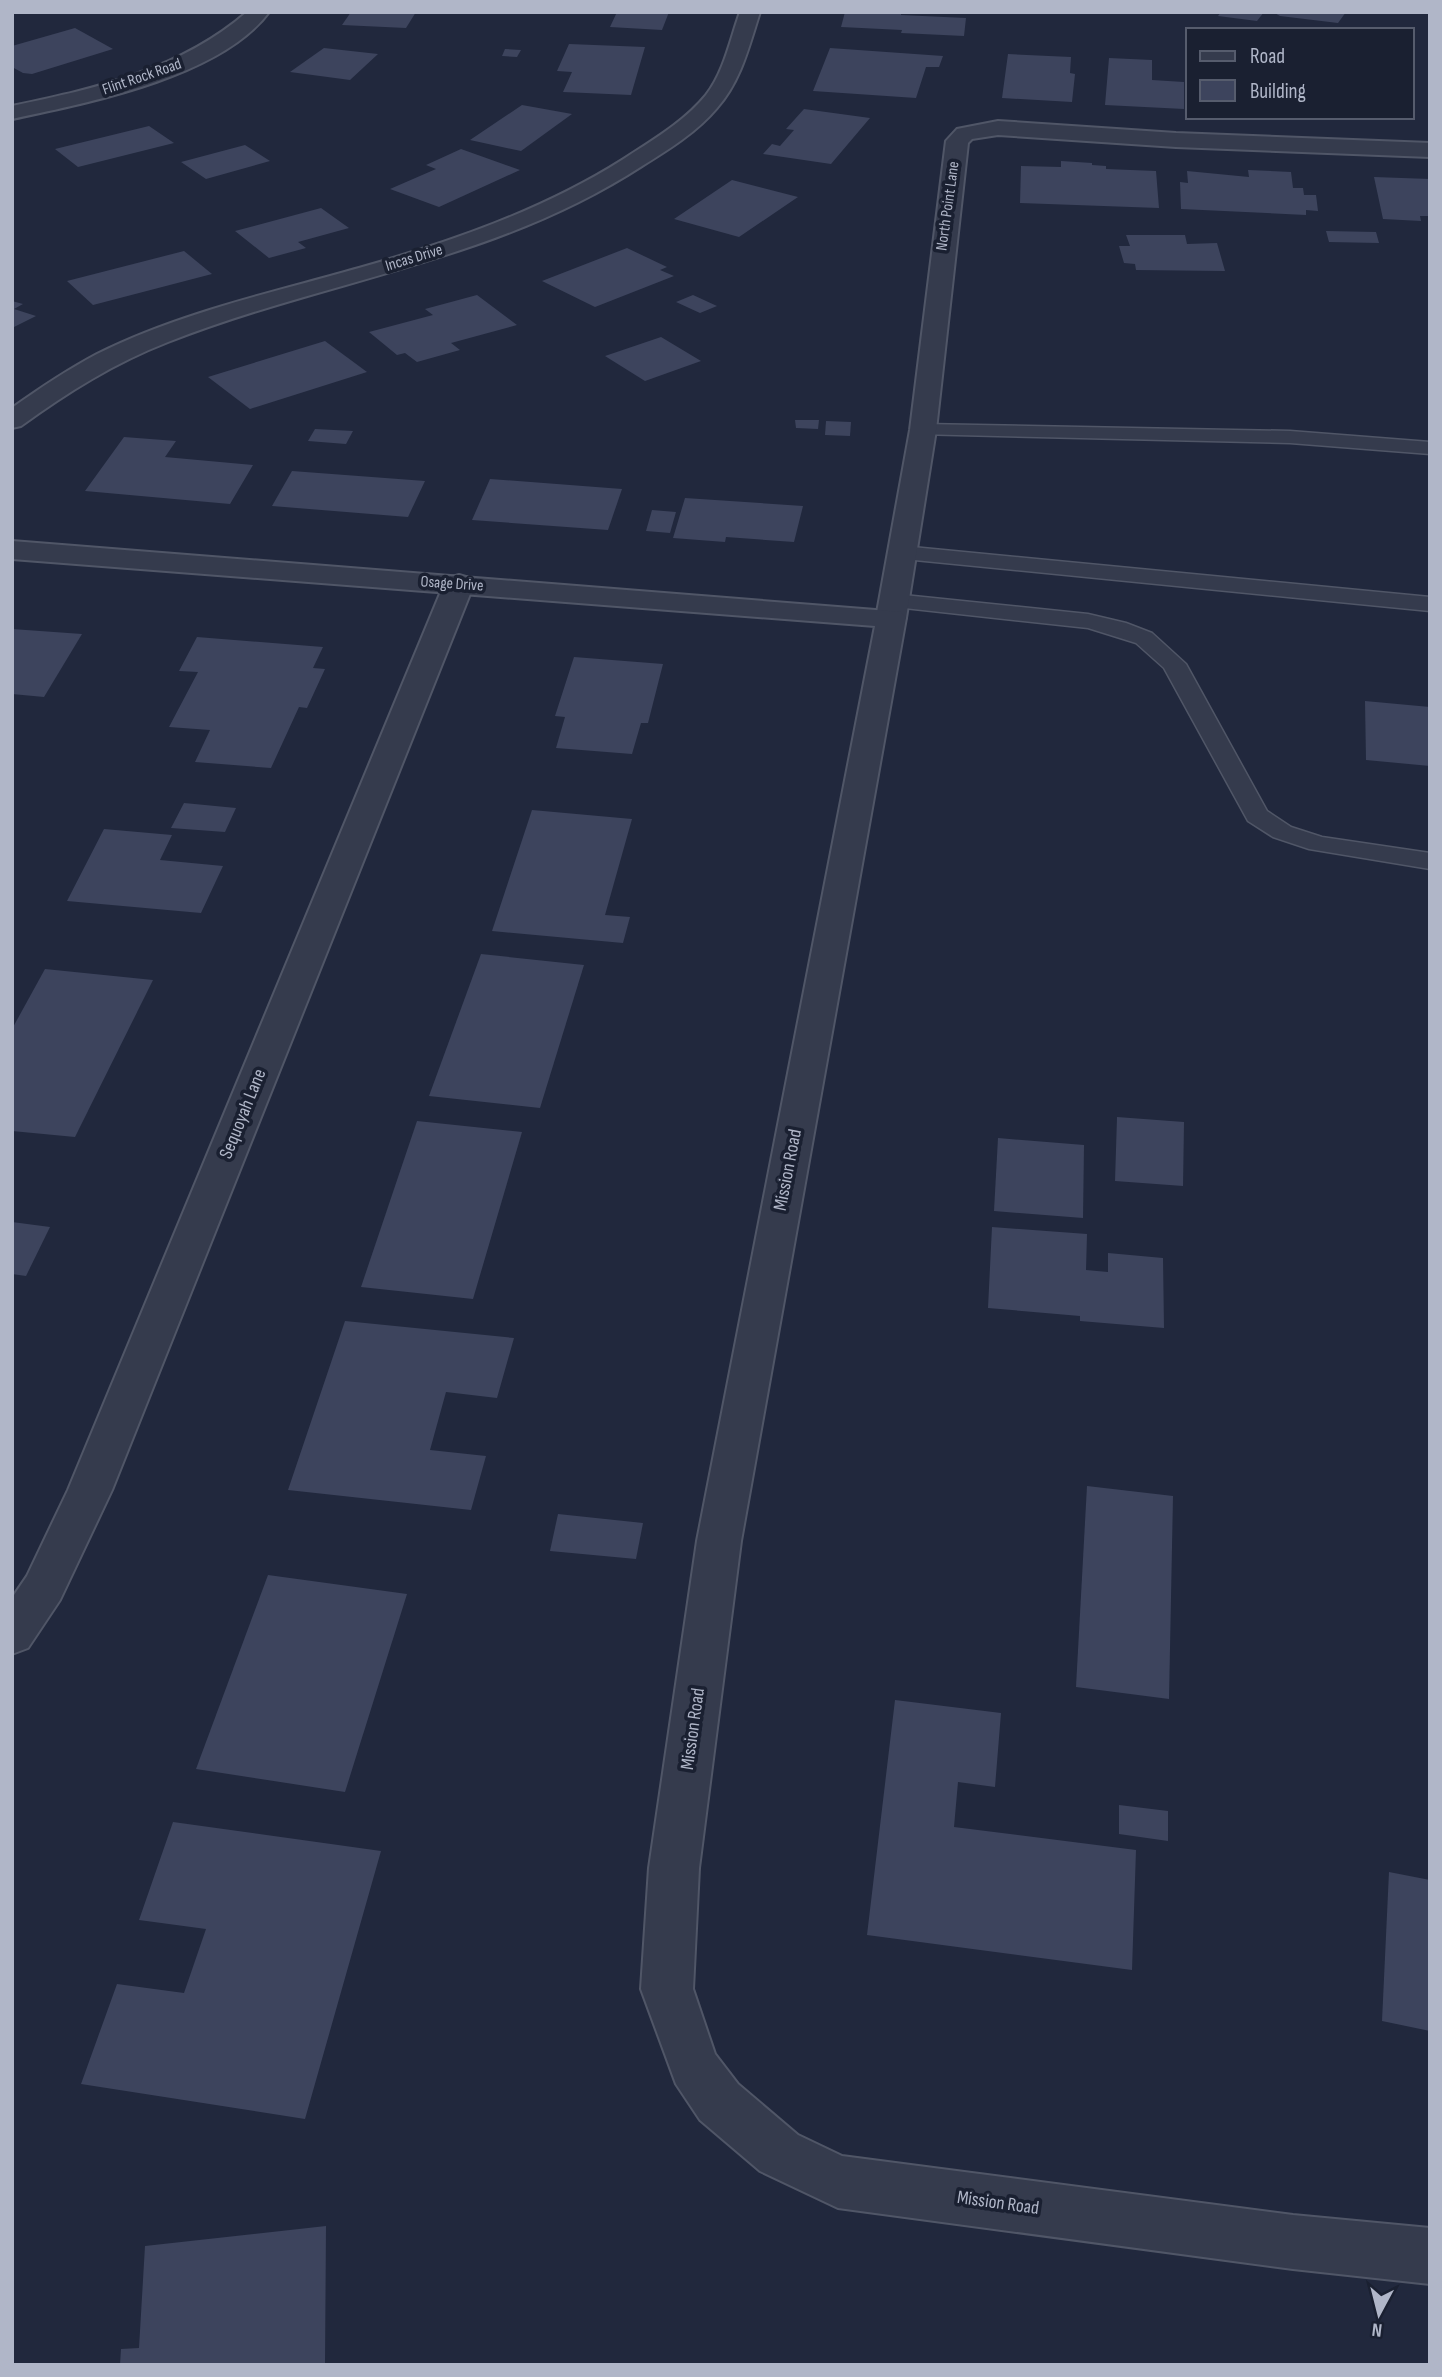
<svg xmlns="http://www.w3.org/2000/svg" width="1442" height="2377" font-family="'Sofia Sans Condensed',sans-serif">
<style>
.building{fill:#3d445d}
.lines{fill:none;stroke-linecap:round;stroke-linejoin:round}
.service-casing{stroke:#505667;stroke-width:3}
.minor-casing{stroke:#505667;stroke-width:4}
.tertiary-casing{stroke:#505667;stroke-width:4}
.service{fill:#353b4d;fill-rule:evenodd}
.minor{fill:#353b4d;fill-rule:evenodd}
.tertiary{fill:#353b4d;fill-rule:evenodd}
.labels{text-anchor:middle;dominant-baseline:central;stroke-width:7;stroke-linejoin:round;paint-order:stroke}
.far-street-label{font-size:16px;fill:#b0b6c8;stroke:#1a2031}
.street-label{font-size:19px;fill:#b0b6c8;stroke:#1a2031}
</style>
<rect width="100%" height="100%" fill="#21283d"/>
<!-- building -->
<g class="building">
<path d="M351 12H416L406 28 342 25Z"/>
<path d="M617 12H669L662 30 610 27Z"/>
<path d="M845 12H901V15L966 18 964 36 901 33 902 30 841 27Z"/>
<path d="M1221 12H1264L1257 21 1218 16Z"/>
<path d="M1273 12H1346L1338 23 1280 16Z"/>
<path d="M75 28 113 49 32 74 23 73 12 67V46Z"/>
<path d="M569 44 645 47 631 95 563 92 572 72 557 71Z"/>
<path d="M324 48 378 54 350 80 290 72Z"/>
<path d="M830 48 943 56 939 67H926L916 98 813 91Z"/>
<path d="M505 49 521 50 517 57 502 56Z"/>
<path d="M1008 54 1071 57 1070 73 1075 74 1072 102 1002 98Z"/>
<path d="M1109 58 1152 60V80L1184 82V109L1105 105Z"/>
<path d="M522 105 572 114 521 151 470 140Z"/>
<path d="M804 109 870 118 831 164 763 154 772 144 780 146 794 130 786 129Z"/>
<path d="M149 126 174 143 78 167 55 149Z"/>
<path d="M245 145 270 161 206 179 181 162Z"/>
<path d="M461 149 520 170 439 207 390 189 436 169 426 165Z"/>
<path d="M1061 161 1092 163V165L1106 166V169L1156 171 1159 208 1020 203 1021 166 1061 167Z"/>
<path d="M1248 170 1291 172 1293 188H1303L1304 195H1316L1318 211 1306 210V215L1181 209 1180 182 1188 183 1187 171 1249 177Z"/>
<path d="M1374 177 1430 179V216H1420L1421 221 1383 219Z"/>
<path d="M732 180 798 197 739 237 674 219Z"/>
<path d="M321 208 349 228 298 242 306 248 269 258 235 231Z"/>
<path d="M1326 231 1376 232 1379 243 1329 242Z"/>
<path d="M1126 235H1185L1187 244 1217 243 1225 271 1136 270 1135 264 1124 263 1119 246H1130Z"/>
<path d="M627 248 667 267 660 270 674 276 595 307 542 281Z"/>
<path d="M184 251 212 274 93 305 67 281Z"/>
<path d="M477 295 517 325 451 343 460 350 417 362 405 353 397 355 369 332 433 315 425 309Z"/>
<path d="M693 295 717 306 700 313 676 302Z"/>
<path d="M12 301 23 304 14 309 36 316 12 328Z"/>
<path d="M661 337 701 361 645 381 605 356Z"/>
<path d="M325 341 367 372 250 409 208 377Z"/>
<path d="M795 420H819L818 429 796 428Z"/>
<path d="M826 421 851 422 850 436 825 435Z"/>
<path d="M315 429 353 431 346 444 308 441Z"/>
<path d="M124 437 176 441 165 457 253 465 230 504 85 491Z"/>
<path d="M292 471 425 481 408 517 272 506Z"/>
<path d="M490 479 622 489 608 530 472 520Z"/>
<path d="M685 498 803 506 794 542 726 537 725 542 673 538Z"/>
<path d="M652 510 676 512 670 533 646 531Z"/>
<path d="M12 629 82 634 44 697 12 694Z"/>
<path d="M197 637 323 647 313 668 325 669 307 708 299 707 271 768 195 762 210 730 169 727 198 672 179 671Z"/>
<path d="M574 657 663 664 648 723H641L632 754 556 748 565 717 555 716Z"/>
<path d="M1365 701 1430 707V766L1366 760Z"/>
<path d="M184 803 236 808 225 832 171 828Z"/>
<path d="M532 810 632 819 605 915 630 917 623 943 492 931Z"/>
<path d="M104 829 172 835 160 860 223 866 201 913 67 901Z"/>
<path d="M481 954 584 965 540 1108 429 1096Z"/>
<path d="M45 969 153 980 75 1137 12 1131V1029Z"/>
<path d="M1117 1117 1184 1122 1183 1186 1115 1181Z"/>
<path d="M417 1121 522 1132 473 1299 361 1287Z"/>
<path d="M998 1138 1084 1145 1083 1218 994 1211Z"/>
<path d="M12 1222 50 1227 26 1276 12 1274Z"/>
<path d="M992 1227 1087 1234 1086 1270 1108 1272V1253L1163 1258 1164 1328 1080 1321V1316L988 1308Z"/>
<path d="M345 1321 514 1338 497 1398 446 1392 430 1450 486 1456 471 1510 288 1490Z"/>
<path d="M1087 1486 1173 1496 1169 1699 1076 1687Z"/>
<path d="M558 1514 643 1523 636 1559 550 1551Z"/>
<path d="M268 1575 407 1594 345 1792 196 1769Z"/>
<path d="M895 1700 1001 1713 995 1787 958 1782 954 1827 1136 1850 1132 1970 867 1935Z"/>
<path d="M1119 1805 1168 1811V1841L1119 1834Z"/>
<path d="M173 1822 381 1851 305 2119 81 2084 117 1984 184 1993 206 1929 139 1920Z"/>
<path d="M1389 1872 1430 1880V2031L1382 2021Z"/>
<path d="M326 2226 325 2365H120L121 2349 139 2348 145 2246Z"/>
</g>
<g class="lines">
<!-- service casing -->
<g class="service-casing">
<g id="service">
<path d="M923 424 1290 431 1430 442V454L1290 443 916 434 913 430 916 426Z"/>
<path d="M902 546 1430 597V611L894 558 891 553 894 548Z"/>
<path d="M894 594 1088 614 1126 623 1152 633 1186 664 1267 811 1291 827 1322 837 1430 853V869L1309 849 1273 837 1248 821 1164 668 1136 643 1088 628 886 606 883 601 886 596Z"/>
</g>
</g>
<!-- minor casing -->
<g class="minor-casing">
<g id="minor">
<path d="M247 12H269C221 77 87 103 12 119V106C97 88 180 70 247 12Z"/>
<path d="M740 12H760C749 46 741 81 717 108 697 132 668 150 642 166 494 262 328 279 168 342 114 363 68 392 21 426L12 428V408C40 388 67 370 97 354 179 313 271 293 359 268 450 242 541 211 622 160 651 141 684 122 706 95 724 72 730 40 740 12Z"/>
<path d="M998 121 1176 133 1430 143V157L1176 147 998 135 972 139 968 143 936 430 906 618 901 624 891 627 881 624 876 618 910 430 946 141 957 129Z"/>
<path d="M459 575 469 578 474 584 112 1490 60 1600 28 1648 12 1654V1598L27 1576 68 1490 444 584 449 578Z"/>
</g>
</g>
<!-- tertiary casing -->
<g class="tertiary-casing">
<path id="tertiary" d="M12 541 901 612 906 618 741 1541 699 1868 693 1989 715 2054 738 2084 798 2135 842 2156 1293 2215 1430 2228V2284L1293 2269 838 2208 760 2171 700 2120 676 2084 641 1989 649 1868 697 1541 875 626 12 559Z"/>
</g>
<!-- service -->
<use href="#service" class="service"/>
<!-- minor -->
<use href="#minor" class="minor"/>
<!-- tertiary -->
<use href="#tertiary" class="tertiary"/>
</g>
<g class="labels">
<!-- far-street labels -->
<g class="far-street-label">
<text transform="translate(142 77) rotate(-19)">Flint Rock Road</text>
<text transform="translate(948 206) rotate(-82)">North Point Lane</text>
<text transform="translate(414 258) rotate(-17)">Incas Drive</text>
<text transform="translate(452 584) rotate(4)">Osage Drive</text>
</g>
<!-- street labels -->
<g class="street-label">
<text transform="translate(243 1114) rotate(-68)">Sequoyah Lane</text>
<text transform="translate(788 1170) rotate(-79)">Mission Road</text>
<text transform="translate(693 1729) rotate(-82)">Mission Road</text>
<text transform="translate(998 2203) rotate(8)">Mission Road</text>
</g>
</g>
<!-- border -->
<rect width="1442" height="2377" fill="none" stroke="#b0b6c8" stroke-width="28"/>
<!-- legend -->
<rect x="1186" y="28" width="228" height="91" fill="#1a2031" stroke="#565c6d" stroke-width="2"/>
<rect x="1200" y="51" width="35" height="10" fill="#353b4d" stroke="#565c6d" stroke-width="2"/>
<text x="1250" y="63" font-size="21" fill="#b0b6c8">Road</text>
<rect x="1200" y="80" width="35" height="21" fill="#3d445d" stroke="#565c6d" stroke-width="2"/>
<text x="1250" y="98" font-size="21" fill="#b0b6c8">Building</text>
<!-- north arrow -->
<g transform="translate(1379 2314) rotate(187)" stroke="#1a2031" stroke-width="5" paint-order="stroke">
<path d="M0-5L12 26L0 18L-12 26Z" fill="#b0b6c8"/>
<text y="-10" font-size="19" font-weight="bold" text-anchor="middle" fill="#b0b6c8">N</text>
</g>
</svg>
